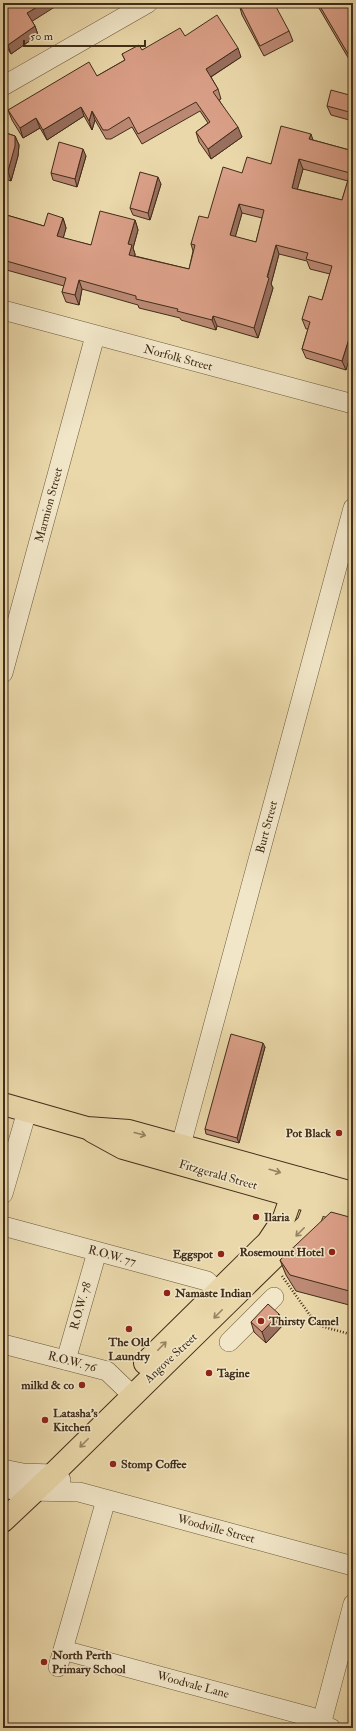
<svg xmlns="http://www.w3.org/2000/svg" width="356" height="1731" font-family="'IM FELL Double Pica',serif">
<style>
.lines{fill:none;stroke-linecap:round;stroke-linejoin:round}
.minor-casing{stroke:#6b583d;stroke-width:20}
.major-casing{stroke:#412d19;stroke-width:24}
.path{stroke:#412d19;stroke-width:2.5;stroke-dasharray:1 2;stroke-linecap:butt}
.minor{stroke:#f1e6c8;stroke-width:19}
.major{stroke:#ead8aa;stroke-width:22}
.wall{fill:#bb8974;stroke:#412d19;fill-rule:evenodd}
.shaded-wall{fill:#996f5e;stroke:#412d19}
.building{fill:#da9f87;stroke:#412d19;fill-rule:evenodd}
.oneway{stroke:#968262}
.poi-dot{fill:#8f2418;stroke:#f1e6c8;stroke-width:1.5}
.labels{text-anchor:middle;dominant-baseline:central;stroke-width:3;stroke-linejoin:round;paint-order:stroke}
.street-label{font-size:12px;fill:#412d19;stroke:#f1e6c8}
.poi-label{font-size:12px;font-weight:bold;fill:#412d19;stroke:#f1e6c8;text-anchor:start}
</style>
<rect width="100%" height="100%" fill="#ead8aa"/>
<filter id="stains"><feTurbulence type="fractalNoise" baseFrequency=".005" numOctaves="4"/><feColorMatrix values="0 0 0 0 .2 0 0 0 0 .09 0 0 0 0 .02 0 0 0 .5 -.17"/></filter>
<radialGradient id="worn" r=".72"><stop offset=".6" stop-color="#630" stop-opacity="0"/><stop offset="1" stop-color="#630" stop-opacity=".3"/></radialGradient>
<g class="lines">
<!-- minor casing -->
<g class="minor-casing">
<g id="minor">
<path d="M3 86 148 3"/>
<path d="M3 310 353 404"/>
<path d="M3 673 95 336"/>
<path d="M181 1145 353 508"/>
<path d="M3 1194 27 1111"/>
<path d="M3 1226 207 1281 217 1291"/>
<path d="M229 1342 274 1297"/>
<path d="M3 1344 107 1371 132 1395"/>
<path d="M66 1360 97 1252"/>
<path d="M3 1469 23 1473 53 1474 61 1480"/>
<path d="M3 1480 13 1490C35 1492 56 1491 79 1492L353 1566"/>
<path d="M63 1650 311 1717 321 1725"/>
<path d="M58 1667 106 1500"/>
<path d="M331 1728 321 1725 353 1604"/>
</g>
</g>
<!-- major casing -->
<g class="major-casing">
<g id="major">
<path d="M3 1104 87 1128 129 1131 353 1193"/>
<path d="M92 1131 123 1148 353 1213"/>
<path d="M145 1363 268 1242 284 1218 298 1178"/>
<path d="M3 1521 53 1474 308 1224 316 1203 321 1184"/>
</g>
</g>
<!-- path -->
<path class="path" d="M282 1276 317 1325 353 1335"/>
<!-- minor -->
<use href="#minor" class="minor"/>
<!-- major -->
<use href="#major" class="major"/>
</g>
<!-- wall -->
<g class="wall">
<path d="M3 3 32 21 35 26 38 35 11 54 3 41Z"/>
<path d="M316 3H353V66Z"/>
<path d="M239 4 289 31 293 41 264 56 242 15Z"/>
<path d="M185 36 241 57 211 77 218 89 221 99 219 100 242 137 211 159 199 142 196 132 208 123 200 111 142 144 132 127 111 139H106L95 120 92 130 84 116 47 140 40 128 23 138 12 120 8 110 97 76 125 60 122 54 142 50Z"/>
<path d="M353 96V121L331 115 327 106Z"/>
<path d="M3 132 15 136 19 145 18 156 11 181 3 178Z"/>
<path d="M313 140 353 151 346 370 306 358 302 349 308 329H306L302 319 322 300 330 274 310 269 307 261 279 254 271 284 273 288 258 338 217 326 216 330 181 320 180 318 139 308 138 305 82 289 79 305 66 302 62 292 64 286 3 269V214L44 226 63 218 66 228 63 238 91 245 135 220 138 230 133 248 135 254V256L189 269 193 251 191 244 208 218 242 173 271 164ZM303 169 348 181 342 200 297 189ZM242 213 262 218 256 242 235 237Z"/>
<path d="M86 156 77 187 53 180 51 173Z"/>
<path d="M161 184 150 220 133 215 130 208Z"/>
<path d="M265 1047 239 1143 206 1134 205 1129Z"/>
<path d="M353 1218V1306L296 1291 286 1275 280 1260Z"/>
<path d="M279 1314 283 1325 266 1343 254 1332 251 1322Z"/>
</g>
<!-- shaded-wall -->
<g class="shaded-wall">
<path d="M44 3H61L31 22 27 13Z"/>
<path d="M35 26 38 35 11 54 8 45Z"/>
<path d="M238 48 241 57 209 78 206 69Z"/>
<path d="M81 107 84 116 47 140 43 130Z"/>
<path d="M92 111 95 120 92 130 89 121Z"/>
<path d="M36 118 40 128 23 138 20 128Z"/>
<path d="M238 127 242 137 211 159 208 149Z"/>
<path d="M311 134 314 143 309 139Z"/>
<path d="M15 136 19 145 18 156 11 181 8 171Z"/>
<path d="M83 149 86 156 77 187 75 179Z"/>
<path d="M299 159 303 169 295 198 292 188Z"/>
<path d="M158 177 161 184 150 220 148 213Z"/>
<path d="M239 204 242 213 233 245 230 235Z"/>
<path d="M63 218 66 228 61 246 57 236Z"/>
<path d="M135 220 138 230 133 248 135 254 132 265 129 255 128 244Z"/>
<path d="M276 245 279 254 271 284 273 288 258 338 254 328Z"/>
<path d="M79 280 82 289 79 305 75 295Z"/>
<path d="M213 316 217 326 216 330 212 320Z"/>
<path d="M353 326V347L346 370 342 361Z"/>
<path d="M263 1043 265 1047 239 1143 237 1138Z"/>
<path d="M279 1314 283 1325 266 1343 262 1332Z"/>
</g>
<!-- building -->
<g class="building">
<path d="M3 3H44L27 13 35 26 8 45 3 37Z"/>
<path d="M241 3H274L289 31 260 46 239 4Z"/>
<path d="M318 3H353V58L351 59Z"/>
<path d="M217 15 238 48 206 69 218 89 213 92 238 127 208 149 196 132 210 122 196 102 138 134 129 117 108 130H103L92 111 89 121 81 107 43 130 36 118 20 128 8 110 89 62 97 76 125 60 122 54 139 45 142 50 180 28 185 36Z"/>
<path d="M331 90 353 96V113L327 106Z"/>
<path d="M281 126 311 134 309 139 353 151V326L342 361 302 349 310 322 302 319 309 296 322 300 332 266 306 259 308 253 276 245 267 277 269 278 254 328 213 316 212 320 177 311 178 309 136 299V296L79 280 75 295 62 292 66 278 3 260V214L44 226 48 213 63 218 57 236 91 245 100 211 135 220 128 244 132 245 129 255 189 269 195 245 191 244 199 216 208 218 223 167 242 173 247 157 271 164ZM299 159 350 173 342 200 292 188ZM239 204 264 210 256 242 230 235Z"/>
<path d="M3 132 15 136V146L8 171 3 170Z"/>
<path d="M59 142 83 149 75 179 51 173Z"/>
<path d="M140 172 158 177 148 213 130 208Z"/>
<path d="M231 1034 263 1043 237 1138 205 1129Z"/>
<path d="M331 1212 353 1218V1292L290 1275 280 1260Z"/>
<path d="M268 1304 279 1314 262 1332 251 1322Z"/>
</g>
<!-- one-way arrows -->
<defs><path id="oneway-shaft" d="M-6 0H5M1.5-3L5.5 0L1.5 3" fill="none" stroke-width="1.6" stroke-linecap="round" stroke-linejoin="round"/></defs>
<g class="oneway">
<use href="#oneway-shaft" transform="translate(140 1134) rotate(15)"/>
<use href="#oneway-shaft" transform="translate(275 1171) rotate(16)"/>
<use href="#oneway-shaft" transform="translate(300 1232) rotate(135)"/>
<use href="#oneway-shaft" transform="translate(218 1314) rotate(135)"/>
<use href="#oneway-shaft" transform="translate(162 1346) rotate(-45)"/>
<use href="#oneway-shaft" transform="translate(84 1443) rotate(135)"/>
</g>
<!-- markers -->
<g class="poi-dot">
<circle cx="339" cy="1133" r="4"/>
<circle cx="256" cy="1217" r="4"/>
<circle cx="332" cy="1252" r="4"/>
<circle cx="221" cy="1254" r="4"/>
<circle cx="167" cy="1293" r="4"/>
<circle cx="261" cy="1321" r="4"/>
<circle cx="129" cy="1329" r="4"/>
<circle cx="209" cy="1373" r="4"/>
<circle cx="82" cy="1385" r="4"/>
<circle cx="45" cy="1420" r="4"/>
<circle cx="113" cy="1464" r="4"/>
<circle cx="44" cy="1662" r="4"/>
</g>
<g class="labels">
<!-- street labels -->
<g class="street-label">
<text transform="translate(178 358) rotate(15)">Norfolk Street</text>
<text transform="translate(49 505) rotate(-75)">Marmion Street</text>
<text transform="translate(267 827) rotate(-75)">Burt Street</text>
<text transform="translate(218 1175) rotate(16)">Fitzgerald Street</text>
<text transform="translate(112 1256) rotate(15)">R.O.W. 77</text>
<text transform="translate(81 1306) rotate(-74)">R.O.W. 78</text>
<text transform="translate(171 1358) rotate(-43)">Angove Street</text>
<text transform="translate(72 1362) rotate(15)">R.O.W. 76</text>
<text transform="translate(216 1529) rotate(15)">Woodville Street</text>
<text transform="translate(193 1685) rotate(15)">Woodvale Lane</text>
</g>
<!-- poi labels -->
<g class="poi-label">
<text x="331" y="1133" text-anchor="end">Pot Black</text>
<text x="264" y="1217">Ilaria</text>
<text x="324" y="1252" text-anchor="end">Rosemount Hotel</text>
<text x="213" y="1254" text-anchor="end">Eggspot</text>
<text x="175" y="1293">Namaste Indian</text>
<text x="269" y="1321">Thirsty Camel</text>
<text x="129" y="1342" text-anchor="middle">The Old<tspan x="129" dy="14">Laundry</tspan></text>
<text x="217" y="1373">Tagine</text>
<text x="74" y="1385" text-anchor="end">milkd &amp; co</text>
<text x="53" y="1413">Latasha's<tspan x="53" dy="14">Kitchen</tspan></text>
<text x="121" y="1464">Stomp Coffee</text>
<text x="52" y="1655">North Perth<tspan x="52" dy="14">Primary School</tspan></text>
</g>
</g>
<!-- margin -->
<rect width="356" height="1731" fill="none" stroke="#ead8aa" stroke-width="16"/>
<rect x="4" y="4" width="348" height="1723" fill="none" stroke="#412d19" stroke-width="2"/>
<rect x="8" y="8" width="340" height="1715" fill="none" stroke="#412d19"/>
<!-- scale -->
<path d="M24 40v6h121v-6" fill="none" stroke="#412d19" stroke-width="2"/>
<text x="30" y="40" font-size="12" fill="#412d19" stroke="#f1e6c8" stroke-width="3" paint-order="stroke">50 m</text>
<rect width="100%" height="100%" filter="url(#stains)"/>
<rect width="100%" height="100%" fill="url(#worn)"/>
</svg>
